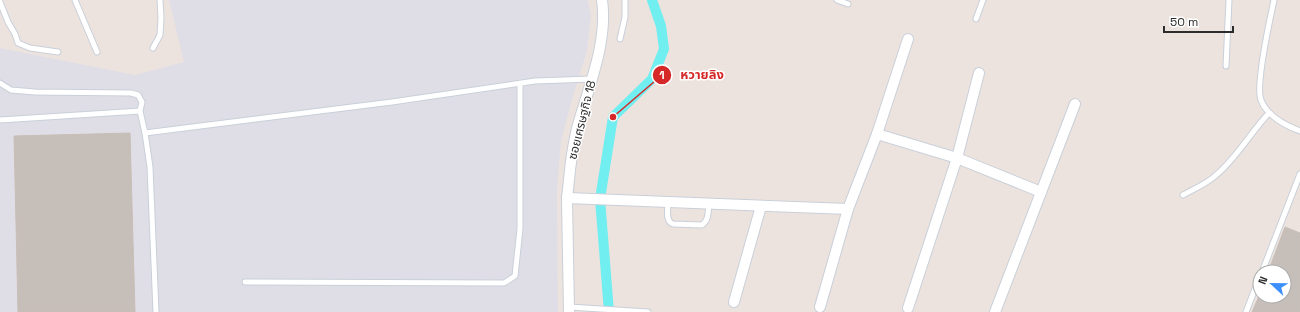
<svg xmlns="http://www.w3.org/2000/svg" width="1300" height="312" font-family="'Space Grotesk','Noto Sans Thai',sans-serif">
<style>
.industrial{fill:#dfdee6}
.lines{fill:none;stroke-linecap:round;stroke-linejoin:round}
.canal{stroke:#70eef0;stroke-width:10}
.building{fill:#c6beb9;stroke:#c9beb7}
.service-casing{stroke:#c9d0d9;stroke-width:7}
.minor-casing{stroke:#c9d0d9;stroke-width:12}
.service{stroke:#fff;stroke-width:5}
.minor{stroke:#fff;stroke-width:10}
.labels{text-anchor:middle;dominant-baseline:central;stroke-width:3;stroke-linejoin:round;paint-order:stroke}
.street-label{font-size:12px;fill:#2c2c2c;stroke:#fff}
.leader{fill:none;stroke:#d62828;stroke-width:1.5}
.callout-dot{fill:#d62828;stroke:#fff;stroke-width:1.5}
.mark-label{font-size:12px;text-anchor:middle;font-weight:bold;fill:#fff}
.callout-label{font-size:13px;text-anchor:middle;font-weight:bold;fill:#d62828;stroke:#fff;stroke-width:3;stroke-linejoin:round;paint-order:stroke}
</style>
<rect width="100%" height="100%" fill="#ede3de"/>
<!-- industrial -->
<path class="industrial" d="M169 0H588L591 16 587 51 571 103 561 141 557 189 558 312H0V48L135 75 184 62Z"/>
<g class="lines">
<!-- canal -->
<path class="canal" d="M609 312 600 199 613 117 652 79 664 49 661 26 652 0"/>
</g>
<!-- building -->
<g class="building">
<path d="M130 133 135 312H18L14 136Z"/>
<path d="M1285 227 1300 233V312H1252L1259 296H1284V272H1268Z"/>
</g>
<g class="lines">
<!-- service casing -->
<g class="service-casing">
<g id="service">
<path d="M75 0 97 52"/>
<path d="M837 0 848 4"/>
<path d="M1274 0C1270 19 1255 85 1261 100 1267 116 1284 125 1300 131"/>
<path d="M0 2 8 22 15 34 18 43 30 48 58 52"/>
<path d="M976 19 983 0"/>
<path d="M620 39 625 17V0"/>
<path d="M153 48 160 35 161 18 160 0"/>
<path d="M1226 66 1229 0"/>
<path d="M0 83 11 90 35 92 131 93 138 95 142 102 140 111"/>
<path d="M0 120 140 111 145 133 150 167 156 312"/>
<path d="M145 133 392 102 535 81 592 79"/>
<path d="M1183 195C1194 189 1206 184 1215 176 1237 158 1250 133 1269 113"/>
<path d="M668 202C668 209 665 221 673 224L702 225C709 220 708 212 709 204"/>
<path d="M1262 272 1300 174"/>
<path d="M245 282 504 283 515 276 520 229V84"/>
<path d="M569 307 648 312"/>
<path d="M1246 312 1260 276"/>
</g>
</g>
<!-- minor casing -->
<g class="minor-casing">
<g id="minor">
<path d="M877 134 957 158 1041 192"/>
<path d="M567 198 848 209"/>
<path d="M734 302 761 206"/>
<path d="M820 307 848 209 877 134 908 39"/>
<path d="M908 308 957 158 979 73"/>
<path d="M569 312 567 198C570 173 571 149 578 125 589 86 608 41 602 0"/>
<path d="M995 312 1075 104"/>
</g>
</g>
<!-- service -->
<use href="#service" class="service"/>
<!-- minor -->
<use href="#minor" class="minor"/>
</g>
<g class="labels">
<!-- street labels -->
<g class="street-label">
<text transform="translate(582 120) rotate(-76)">ซอยเศรษฐกิจ 18</text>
</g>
</g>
<!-- callouts -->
<path class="leader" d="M613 117L662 75"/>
<g class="callout-dot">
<circle cx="613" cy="117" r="4"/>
<circle cx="662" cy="75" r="10"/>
</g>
<g class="mark-label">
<text x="662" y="79">1</text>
</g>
<g class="callout-label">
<text x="702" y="79">หวายลิง</text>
</g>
<!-- north arrow -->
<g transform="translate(1272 284) rotate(292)"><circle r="19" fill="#ffffff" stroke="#ababab"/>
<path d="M0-3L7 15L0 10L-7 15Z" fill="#3d8ffc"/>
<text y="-6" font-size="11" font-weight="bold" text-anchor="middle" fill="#2c2c2c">N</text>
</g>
<!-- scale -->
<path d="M1164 26v6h69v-6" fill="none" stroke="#2c2c2c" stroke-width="2"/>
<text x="1170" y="26" font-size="12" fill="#2c2c2c" stroke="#ffffff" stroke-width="3" paint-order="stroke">50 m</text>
</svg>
